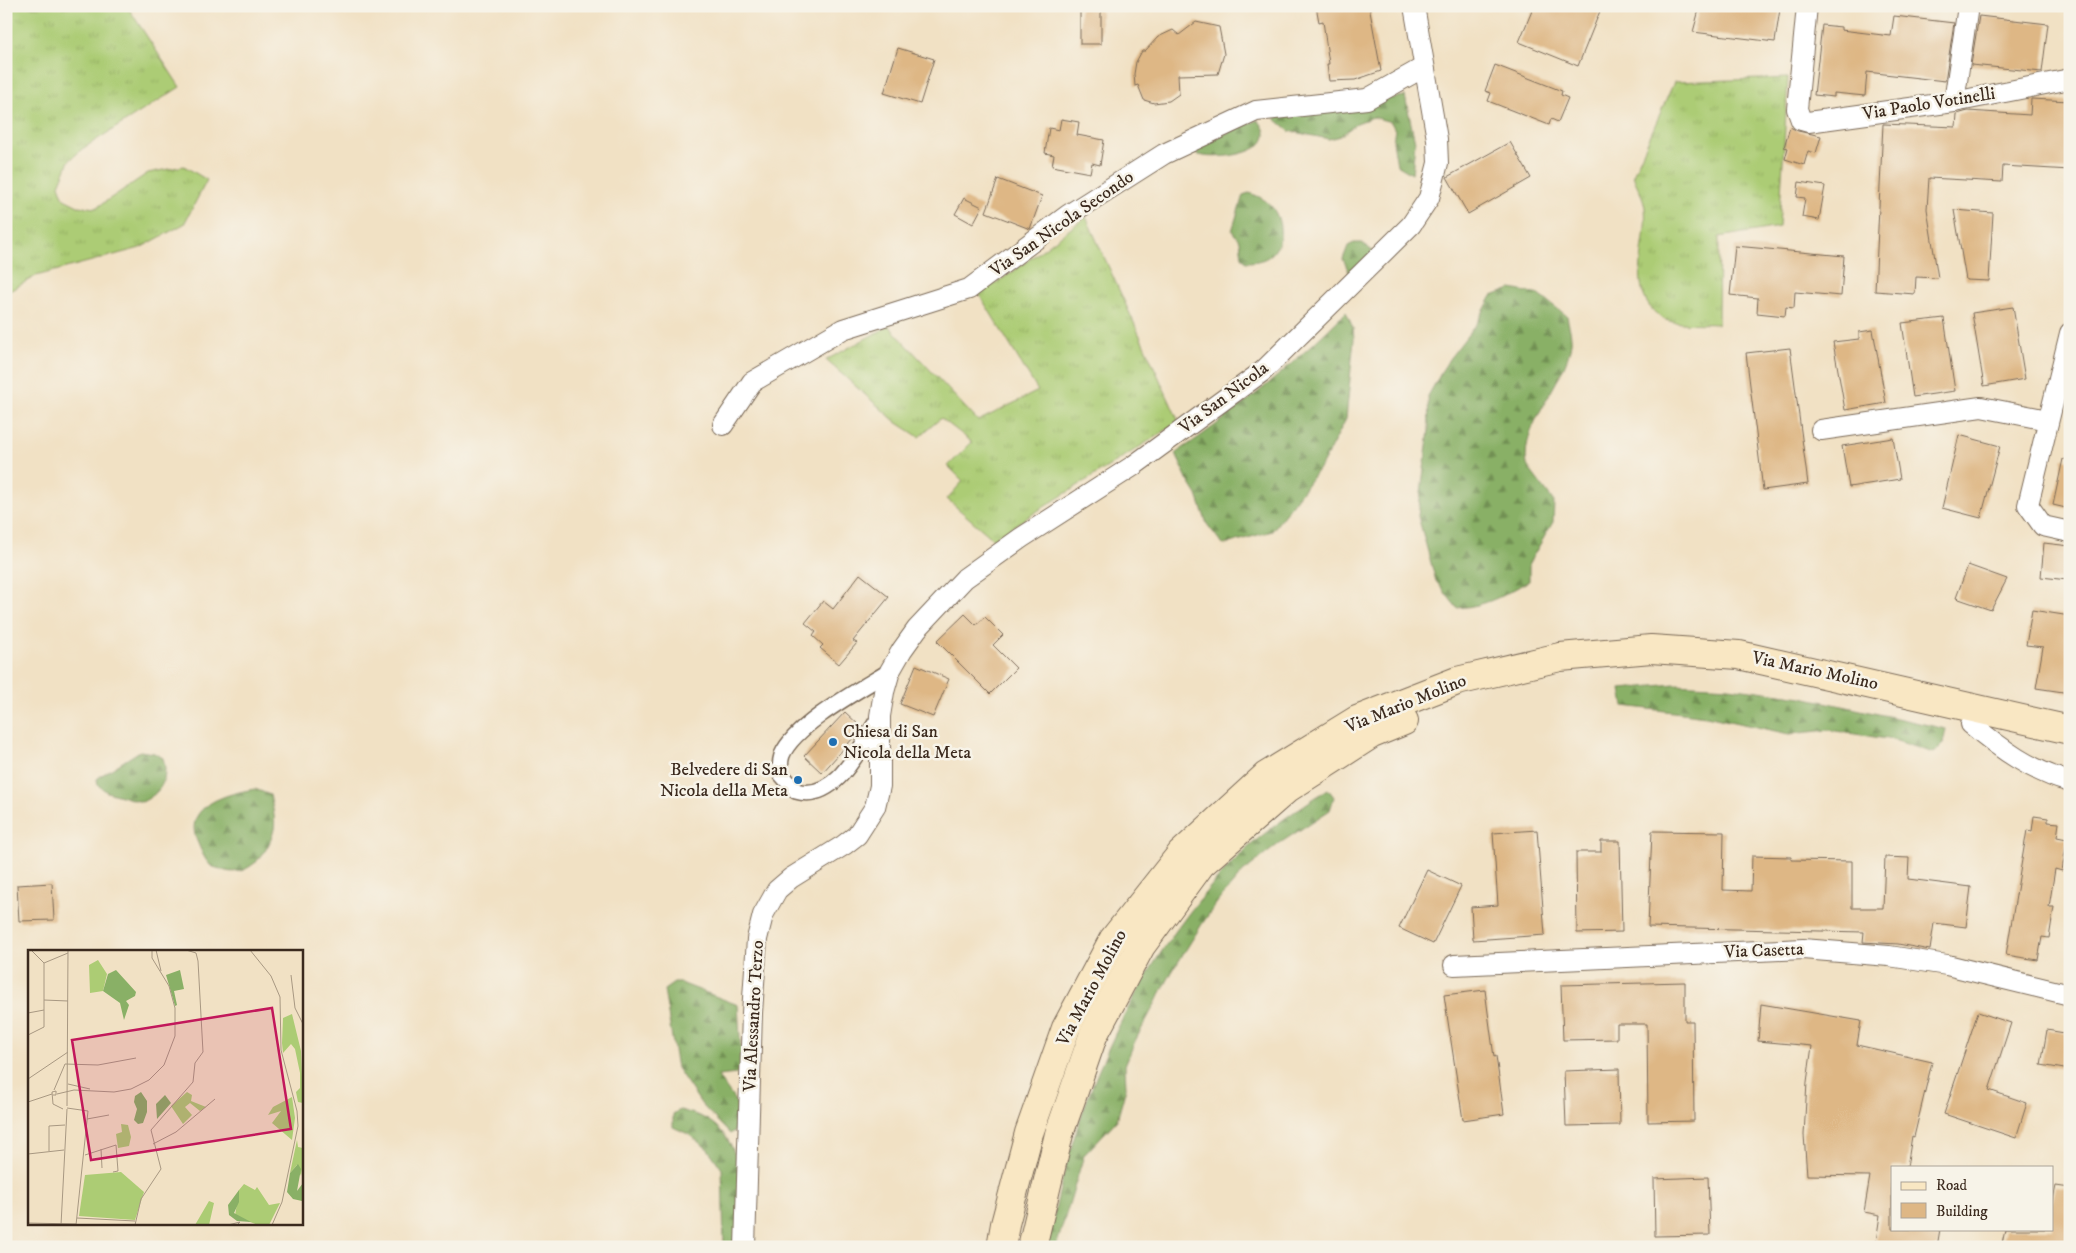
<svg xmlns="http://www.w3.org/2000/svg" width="2076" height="1253" font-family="'IM FELL DW Pica',serif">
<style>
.grass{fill:url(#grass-tufts);stroke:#747b49}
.forest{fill:url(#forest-firs);stroke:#626d42}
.building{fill:#deb785}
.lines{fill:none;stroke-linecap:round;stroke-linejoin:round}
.pedestrian-casing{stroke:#7b6a58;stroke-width:18}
.minor-casing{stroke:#7b6a58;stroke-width:22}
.secondary-casing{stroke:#7b6a58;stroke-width:30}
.pedestrian{stroke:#fff;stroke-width:15}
.minor{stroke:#fff;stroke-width:20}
.secondary{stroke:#f9e7c3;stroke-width:28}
.poi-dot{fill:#1f6fb2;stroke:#f7f3e8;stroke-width:2}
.labels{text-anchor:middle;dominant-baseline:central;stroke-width:5;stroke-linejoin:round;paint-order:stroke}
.street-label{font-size:18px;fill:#3b2a1e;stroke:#f7f3e8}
.poi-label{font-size:18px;fill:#3b2a1e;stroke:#f7f3e8;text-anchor:start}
.inset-road{fill:none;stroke:#a89882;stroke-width:1}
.view{fill:#c2185b;fill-opacity:0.15;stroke:#c2185b;stroke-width:2.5}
.inset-edge{fill:none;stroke:#3b2a1e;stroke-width:2.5}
</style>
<defs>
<pattern id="grass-tufts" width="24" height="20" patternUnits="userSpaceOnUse" patternTransform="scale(1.25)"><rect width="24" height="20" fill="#accc74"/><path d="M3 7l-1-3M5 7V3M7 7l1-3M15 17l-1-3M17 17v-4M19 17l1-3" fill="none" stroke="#95af64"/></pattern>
<pattern id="forest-firs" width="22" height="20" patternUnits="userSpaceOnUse" patternTransform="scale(1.25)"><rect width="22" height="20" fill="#89b066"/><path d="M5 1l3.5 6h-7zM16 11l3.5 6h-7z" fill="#718f53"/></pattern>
</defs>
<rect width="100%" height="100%" fill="#f7f3e8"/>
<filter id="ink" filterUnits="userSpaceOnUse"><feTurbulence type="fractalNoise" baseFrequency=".02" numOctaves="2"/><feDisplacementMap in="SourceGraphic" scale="10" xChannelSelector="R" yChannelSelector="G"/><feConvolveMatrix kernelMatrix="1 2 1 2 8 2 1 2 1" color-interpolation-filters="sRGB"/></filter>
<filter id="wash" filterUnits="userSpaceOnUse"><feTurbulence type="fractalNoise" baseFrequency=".0096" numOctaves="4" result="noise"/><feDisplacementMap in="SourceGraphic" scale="20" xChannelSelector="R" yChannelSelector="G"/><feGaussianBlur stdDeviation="1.12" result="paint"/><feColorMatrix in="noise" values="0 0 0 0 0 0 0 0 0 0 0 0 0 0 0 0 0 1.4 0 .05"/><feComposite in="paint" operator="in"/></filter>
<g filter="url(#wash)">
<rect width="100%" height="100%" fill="#f1e1c4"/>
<!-- grass -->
<g class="grass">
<path d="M6 6H127L180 87 82 149 69 161 59 185 64 199 78 206 96 208 148 173 184 166 207 180 184 224 140 248 36 276 6 293Z"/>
<path d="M1788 78 1779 227 1719 237 1718 324C1706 323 1673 325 1664 319 1623 295 1649 245 1645 208 1644 197 1636 185 1633 175L1674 82Z"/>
<path d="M1086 217 1179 422 993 539 947 499 963 481 948 466 972 442 941 418 919 437 896 422 826 360 889 326 978 421 1038 391 979 294 1014 271Z"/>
</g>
<!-- forest -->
<g class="forest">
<path d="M1405 96 1415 142 1412 174 1397 165 1393 141 1395 130 1391 122 1373 117 1357 123 1340 136 1329 139 1289 131 1274 118Z"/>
<path d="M1258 120C1287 152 1219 161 1199 155 1196 154 1192 151 1189 149Z"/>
<path d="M1249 193C1255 195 1261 197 1267 202 1282 214 1287 244 1268 257 1262 261 1253 262 1246 262L1242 257 1240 241 1232 231 1243 195Z"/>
<path d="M1354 243H1362L1374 252 1351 276 1343 259 1348 246Z"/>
<path d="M1511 289 1538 294 1567 316C1568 324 1572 334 1571 343 1567 381 1519 425 1527 465 1528 468 1550 496 1554 502L1553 522 1529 563V581C1503 595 1488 606 1457 608L1436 581 1418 516 1429 430 1428 396 1449 359 1477 323 1492 296Z"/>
<path d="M1346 312 1353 328 1354 339 1346 419 1323 463 1272 531 1223 545 1207 524 1197 495 1187 479 1176 453C1237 412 1295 364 1346 312Z"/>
<path d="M1675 684 1729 687 1802 697 1946 729 1943 744 1934 753 1894 740 1829 730 1789 734 1706 716 1624 706 1621 689Z"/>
<path d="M140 751 154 753 163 758C169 779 161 793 142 802L107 792 98 785 97 779 102 775Z"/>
<path d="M255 789 270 795C272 805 276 819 274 829 269 853 247 881 220 869 217 868 212 867 210 865 204 859 200 848 197 841 182 805 229 793 255 789Z"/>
<path d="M1328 789 1334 797 1330 810 1280 843 1243 872 1218 901 1202 924 1172 972 1135 1041 1125 1065 1126 1088 1117 1120 1084 1155 1056 1247H1047C1054 1215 1061 1182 1070 1151 1101 1047 1154 945 1230 865 1258 835 1294 812 1328 789Z"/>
<path d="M674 983H681L738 1005 742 1070 737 1074 718 1076C728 1095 757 1117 730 1134L702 1105 677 1068 664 990Z"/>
<path d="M680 1110C688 1112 698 1115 706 1119 751 1145 739 1203 738 1247H724L722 1169 708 1149 688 1134 673 1127V1114Z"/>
</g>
<g id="blocks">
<!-- building -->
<g class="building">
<rect x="1080" y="6" width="21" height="38"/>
<path d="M1316 6H1369L1381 71 1355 80 1329 81 1327 64H1329L1323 21 1319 22Z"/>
<path d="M1534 6H1602L1578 66 1519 42Z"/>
<path d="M1700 6H1760L1780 9 1775 42 1693 32Z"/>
<path d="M1894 16 1954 23 1945 81 1867 72 1865 96 1834 93V97L1814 95 1822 25 1841 27V30L1891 36Z"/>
<path d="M1979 16 2048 24 2042 72 1971 65Z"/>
<path d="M1196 22 1219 27 1224 54 1218 74 1178 75 1179 94 1169 101 1154 103 1144 100 1138 85 1135 86 1134 74 1136 62 1142 51H1145L1158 37 1173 30 1179 35Z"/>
<path d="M898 48 934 59 920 104 884 93Z"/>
<path d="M1495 65 1562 91 1561 95 1568 98 1558 122 1551 119 1549 125 1488 101 1491 93 1485 91Z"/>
<path d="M2031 99 2070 101V170L2003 166 2002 182 1929 178 1927 209 1938 278 1916 277 1915 294 1875 291 1883 124 1956 127 1957 114 1968 111 2030 115Z"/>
<path d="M1061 119 1079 122 1077 135 1104 140 1100 165 1092 163 1090 173 1052 166 1054 155 1045 153 1049 128 1059 130Z"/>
<path d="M1790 127 1798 131 1821 136 1816 153 1808 151 1804 165 1785 159 1788 148 1784 147Z"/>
<path d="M1510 142 1531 178 1468 214 1447 177Z"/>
<path d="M998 179 1042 196 1030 229 986 212Z"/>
<path d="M1799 182 1825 186 1819 220 1802 217 1805 198 1797 197Z"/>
<path d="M964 198 982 207 973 224 955 214Z"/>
<path d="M1954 210 1993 213 1989 281 1966 280Z"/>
<path d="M1735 246 1844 256 1841 296 1795 292 1794 308 1786 307 1785 316 1757 313 1758 298 1730 295Z"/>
<path d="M2013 307 2025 379 1984 386 1972 313Z"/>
<path d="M1944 318 1955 391 1913 397 1902 323Z"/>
<path d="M1873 330 1886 403 1845 410 1833 342 1859 339V332Z"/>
<path d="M1790 348 1808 484 1763 490 1746 353Z"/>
<path d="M1959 435 2000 446 1981 518 1942 508Z"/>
<path d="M1893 438 1900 479 1849 487 1842 446Z"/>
<path d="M2063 459 2070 460V509L2053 505Z"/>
<path d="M2044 543 2070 546 2068 580 2041 577Z"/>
<path d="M1968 565 2007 579 1991 610 1956 598Z"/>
<path d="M860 574 889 597 853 641 857 643 839 664 820 648 823 645 813 636 816 632 805 623 823 601 833 609Z"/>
<path d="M2032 610 2070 616V693L2036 688 2043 647 2026 645Z"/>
<path d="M965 614 976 625 985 617 1003 635 993 645 1016 668 990 694 937 641Z"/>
<path d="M916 665 949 679 933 717 900 704Z"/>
<path d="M845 712 862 728 822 773 804 756Z"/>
<path d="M2034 816 2048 818V822L2059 823 2057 837 2067 839 2062 871 2055 869 2049 907H2054L2049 938 2042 937 2038 960 2006 955 2027 830 2032 831Z"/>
<path d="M1537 830 1545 935 1473 940 1471 907 1498 905 1493 833Z"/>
<path d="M1652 831 1724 832 1723 890 1751 891 1752 856 1791 857V860L1852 861V908H1883L1885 857 1909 858 1908 879 1971 887 1966 927 1934 923 1930 950 1898 944 1863 942 1864 932 1648 927Z"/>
<path d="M1601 841H1620L1622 932 1577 933 1576 852H1601Z"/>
<path d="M1427 870 1461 886 1433 944 1399 928Z"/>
<path d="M52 883 54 920 19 921 17 885Z"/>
<path d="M1685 982V1021H1693L1694 1121 1648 1122 1647 1024H1617V1039L1563 1040 1561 985Z"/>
<path d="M1485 990 1494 1057 1496 1056 1504 1114 1463 1120 1444 995Z"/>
<path d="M1761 1004 1861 1021 1857 1045 1932 1062 1914 1137 1912 1136 1907 1167H1892V1229H1940L1937 1247H1905L1876 1242 1880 1215 1864 1212 1870 1176 1807 1175 1804 1135 1807 1082 1812 1046 1758 1041Z"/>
<path d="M1978 1012 2011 1023 1989 1090 2027 1103 2016 1138 1944 1114Z"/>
<path d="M2047 1030 2070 1034V1070L2041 1065Z"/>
<path d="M1619 1069 1620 1125 1566 1126 1564 1071Z"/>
<path d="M1708 1177 1710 1235 1655 1236 1654 1179Z"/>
<path d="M2056 1186 2070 1188V1247H2025L2002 1243 2005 1229H2052V1204Z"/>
</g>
</g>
</g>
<g filter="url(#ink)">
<use href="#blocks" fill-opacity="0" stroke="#7b6a58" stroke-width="1"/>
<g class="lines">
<!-- pedestrian casing -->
<g class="pedestrian-casing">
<path id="pedestrian" d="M880 716C861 745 837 803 796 791L781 774C780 767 780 761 782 755 795 724 861 689 890 671"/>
</g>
<!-- minor casing -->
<g class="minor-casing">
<g id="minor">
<path d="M1807 6 1797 109 1801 120 1808 122 1954 102 2070 79"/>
<path d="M1954 102 1968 6"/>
<path d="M2070 333 2028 505 2043 526 2070 532"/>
<path d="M723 425 752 382 843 329 969 289 1068 215 1164 154 1256 111 1367 99 1424 67"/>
<path d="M1821 430 1981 407 2048 420"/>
<path d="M1971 724C2001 749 2031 771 2070 782"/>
<path d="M1454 965 1803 949 1889 956 1947 965 2070 995"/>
<path d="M745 1247 752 1013 757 939 763 915 777 890 791 878 844 845 857 835 875 807 880 786V716L884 692 890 671 902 650 917 629 965 578 1021 538 1133 466 1263 371 1411 225 1429 198 1438 163 1437 139 1414 6"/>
</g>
</g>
<!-- secondary casing -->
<g class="secondary-casing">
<g id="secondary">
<path d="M1001 1247 1005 1224 1029 1133 1066 1028 1113 940 1181 854 1266 776 1357 720 1457 681 1560 657 1651 649 1739 655 2070 730"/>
<path d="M1032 1247 1059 1134 1093 1036 1141 946 1201 864 1288 788 1372 734 1404 721"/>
</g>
</g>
<!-- pedestrian -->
<use href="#pedestrian" class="pedestrian"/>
<!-- minor -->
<use href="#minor" class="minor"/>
<!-- secondary -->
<use href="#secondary" class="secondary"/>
</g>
</g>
<!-- markers -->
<g class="poi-dot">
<circle cx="833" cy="742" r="5"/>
<circle cx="798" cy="780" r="5"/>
</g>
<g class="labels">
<!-- street labels -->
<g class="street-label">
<text transform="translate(1929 104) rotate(-9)">Via Paolo Votinelli</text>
<text transform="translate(1062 224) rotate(-35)">Via San Nicola Secondo</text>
<text transform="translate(1224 398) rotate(-37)">Via San Nicola</text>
<text transform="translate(1815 671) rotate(12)">Via Mario Molino</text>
<text transform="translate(1406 704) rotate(-22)">Via Mario Molino</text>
<text transform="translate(1764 951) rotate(-2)">Via Casetta</text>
<text transform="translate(1092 988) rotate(-62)">Via Mario Molino</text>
<text transform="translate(754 1016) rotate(-87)">Via Alessandro Terzo</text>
</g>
<!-- poi labels -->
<g class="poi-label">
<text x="843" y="732">Chiesa di San<tspan x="843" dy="21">Nicola della Meta</tspan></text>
<text x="788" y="770" text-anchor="end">Belvedere di San<tspan x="788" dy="21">Nicola della Meta</tspan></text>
</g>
</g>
<!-- overview -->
<g transform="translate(28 950)">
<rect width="275" height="275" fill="#f1e1c4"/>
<path d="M70 10 79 24 75 41 62 43 61 15ZM264 64 273 101 275 153 270 152 268 142 272 138V123L267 99 263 94 255 103 254 93 255 68ZM159 142 164 145 163 151 178 157 172 161 162 153 157 157 164 165 155 174 143 156ZM264 147 267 168 264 190 244 173 253 161 240 165 245 157ZM93 174 100 175 103 187 101 196 90 198 88 184 94 182ZM269 190 270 197 275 198V213L273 226 269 215 262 223ZM216 234 227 240 229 237 241 255 252 253 241 275H230L207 266 211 240ZM181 251 186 253 181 275H167Z" fill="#accc74"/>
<path d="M88 20 108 42 107 46 98 51 101 55 96 70 92 53 75 41 80 24ZM152 20 156 39 146 41 149 55 147 56 138 25ZM113 142 119 151V162L115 173 110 174 106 170 109 159 106 152 107 146ZM137 145 143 153 129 169 128 154ZM270 214 273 219 269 241 275 233 274 251 265 249 259 242 262 223ZM211 240V252L206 263 223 272 209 271 201 265 200 255Z" fill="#89b066"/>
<path d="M93 222 116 242 107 270 51 266 57 225Z" fill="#accc74"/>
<path class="inset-road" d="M3 0 16 13M128 0 133 21M222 0 243 26 252 47 253 100 269 161 270 176 254 252 244 275M263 25 267 58 275 74M16 50 40 51M0 63 16 60M0 85 16 77V13L40 3M0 129 40 102M40 134 62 139M26 140 37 114 70 115 108 108M29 144 46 140 86 142 103 139 121 130 136 115 147 86V58L141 36 124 8V0M25 145H28V141L24 142 25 154 35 159M0 152 24 144M39 156 40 0M39 158 60 161 48 275M59 169 81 165M125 194 148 182 187 149M73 199 74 218M21 201V176L37 175M0 204 36 200M57 205 88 195 90 221 85 222M49 268 107 271M0 273 48 274M33 275 39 159M107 275 113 249 133 219 123 180 165 132 167 113 175 102 170 11 168 3 158 0M200 275 212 272 209 275"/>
<path class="view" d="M244 58 263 179 63 210 44 90Z"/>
<rect width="275" height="275" class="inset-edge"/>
</g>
<!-- margin -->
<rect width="2076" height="1253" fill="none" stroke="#f7f3e8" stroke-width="25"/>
<!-- legend -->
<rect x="1891" y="1166" width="162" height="65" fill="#f7f3e8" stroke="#aca397"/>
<rect x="1901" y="1182" width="25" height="8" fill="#f9e7c3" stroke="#aca397"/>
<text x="1936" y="1190" font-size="15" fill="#3b2a1e">Road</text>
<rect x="1901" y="1203" width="25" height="15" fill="#deb785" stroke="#aca397"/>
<text x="1936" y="1216" font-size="15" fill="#3b2a1e">Building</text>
</svg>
